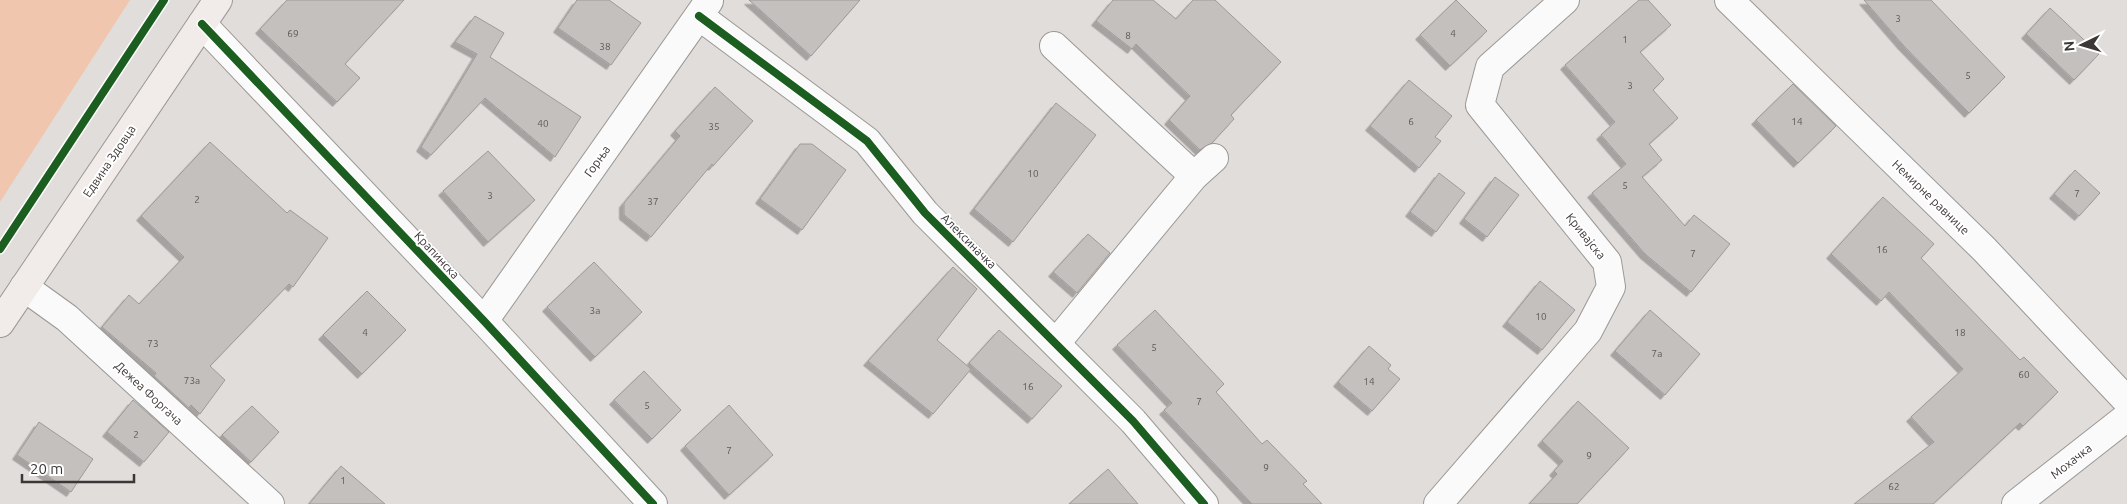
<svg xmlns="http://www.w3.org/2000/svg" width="2127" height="504" font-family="Ubuntu,sans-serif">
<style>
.green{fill:#f0c6af}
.building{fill:#c3c0be;stroke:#9d9a98;filter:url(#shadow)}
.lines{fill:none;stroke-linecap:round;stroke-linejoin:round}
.street-casing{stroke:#9b9896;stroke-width:30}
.secondary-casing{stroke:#9b9896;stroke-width:30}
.street{stroke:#fafafa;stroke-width:28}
.secondary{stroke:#f1ece9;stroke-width:28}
.cycleway-casing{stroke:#fff;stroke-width:11}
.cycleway{stroke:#1b5e20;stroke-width:8}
.labels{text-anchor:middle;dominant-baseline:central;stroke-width:4;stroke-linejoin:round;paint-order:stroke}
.number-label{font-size:10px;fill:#5d5958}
.street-label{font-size:12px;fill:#3b3736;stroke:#fff}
</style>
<defs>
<filter id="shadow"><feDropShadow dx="-4.5" dy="4.5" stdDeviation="0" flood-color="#0004"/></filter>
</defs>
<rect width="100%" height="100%" fill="#e1dddb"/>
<!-- green -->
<path class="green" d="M0 0H130L0 202Z"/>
<!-- building -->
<g class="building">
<path d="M287 0H404L345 64 360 78 337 102 260 29Z"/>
<path d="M577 0H609L641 23 611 65 558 28Z"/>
<path d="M749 0H860L811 56Z"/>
<path d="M1113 0H1153L1176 19 1193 0H1215L1281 62 1231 115 1234 119 1212 143 1200 150 1169 120 1190 96 1136 44 1132 49 1096 21Z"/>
<path d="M1456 0 1487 31 1450 66 1420 35Z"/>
<path d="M1639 0H1648L1671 25 1640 52 1664 79 1653 90 1678 118 1649 144 1662 160 1642 177 1685 226 1694 215 1730 244 1691 292 1645 254 1592 193 1626 164 1601 135 1615 122 1565 65Z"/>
<path d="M1864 0H1931L2005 77 1969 113 1903 45Z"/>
<path d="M2050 8 2099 54 2074 80 2026 34Z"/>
<path d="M475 16 504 33 490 57 581 117 555 157 485 98 431 155 421 147 477 54 455 42Z"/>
<path d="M1409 80 1452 116 1435 137 1441 141 1419 168 1370 126Z"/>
<path d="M1793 84 1836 126 1798 163 1756 120Z"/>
<path d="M715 87 753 121 713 166 712 164 651 237 624 215V203L680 136 675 131Z"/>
<path d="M1056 103 1096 135 1013 242 974 209Z"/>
<path d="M210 142 287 213 290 210 328 238 293 287 289 284 210 366 225 380 200 414 191 405 189 408 154 376 156 373 102 327 129 295 139 304 184 257 141 216Z"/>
<path d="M800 144H812L846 170 802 230 760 199Z"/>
<path d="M488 151 535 200 488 242 443 191Z"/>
<path d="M2075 170 2100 193 2079 216 2054 194Z"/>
<path d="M1439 173 1465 193 1436 232 1410 212Z"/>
<path d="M1495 177 1519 195 1487 237 1464 219Z"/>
<path d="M1883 197 1934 244 1921 258 2020 360 2024 357 2058 392 2023 426 2020 423 1933 504H1854L1934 442 1911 417 1963 369 1889 292 1881 301 1831 254Z"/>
<path d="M1088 234 1110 253 1077 293 1053 272Z"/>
<path d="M594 262 642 312 595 357 547 307Z"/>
<path d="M953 267 977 289 937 340 971 369 933 414 868 361Z"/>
<path d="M1540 281 1575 310 1542 350 1507 322Z"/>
<path d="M367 291 406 330 362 374 323 335Z"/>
<path d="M1155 310 1224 384 1216 392 1262 444 1267 440 1307 481 1303 484 1322 504H1252L1164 410 1172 403 1117 345Z"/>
<path d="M1650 310 1700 354 1665 395 1615 351Z"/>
<path d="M999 330 1062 386 1032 419 969 363Z"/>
<path d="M1369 346 1391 365 1388 369 1400 379 1372 411 1338 382Z"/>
<path d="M644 371 681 410 652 439 614 400Z"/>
<path d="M133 400 169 432 144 462 107 432Z"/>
<path d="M1578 401 1629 448 1577 504H1529L1557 474 1554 471 1563 461 1542 441Z"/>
<path d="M729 405 773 455 729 495 685 446Z"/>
<path d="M252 406 279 432 251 462 222 435Z"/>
<path d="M39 422 93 459 71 492 17 455Z"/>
<path d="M341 466 385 504H309Z"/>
<path d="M1108 469 1138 504H1069Z"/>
</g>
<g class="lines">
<!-- street casing -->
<g class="street-casing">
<g id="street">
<path d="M1729 0 1984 249 2127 401"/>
<path d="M699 16 867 141 925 213 1133 421 1204 504"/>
<path d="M202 24 484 321 653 504"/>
<path d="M1054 46 1194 176"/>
<path d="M24 287 67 318 270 504"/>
<path d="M484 321 709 1"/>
<path d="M1056 343 1194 176 1214 158"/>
<path d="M1438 504 1588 331 1611 287 1607 262 1480 105 1490 67 1565 0"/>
<path d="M2016 504 2127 417"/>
</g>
</g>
<!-- secondary casing -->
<g class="secondary-casing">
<path id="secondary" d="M0 323 218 0"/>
</g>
<!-- street -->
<use href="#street" class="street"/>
<!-- secondary -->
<use href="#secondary" class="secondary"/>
<!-- cycleway casing -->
<g class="cycleway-casing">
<g id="cycleway">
<path d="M699 16 867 141 925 213 1133 421 1204 504"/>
<path d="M202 24 484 321 653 504"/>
<path d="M0 249 164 0"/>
</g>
</g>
<!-- cycleway -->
<use href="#cycleway" class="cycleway"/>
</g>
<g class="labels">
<!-- number labels -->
<g class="number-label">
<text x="1898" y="18">3</text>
<text x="293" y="33">69</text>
<text x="1453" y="33">4</text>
<text x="1128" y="35">8</text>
<text x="1625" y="39">1</text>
<text x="605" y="46">38</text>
<text x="1968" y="75">5</text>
<text x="1630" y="85">3</text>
<text x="1411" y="121">6</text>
<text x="1797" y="121">14</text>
<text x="543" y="123">40</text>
<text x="714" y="126">35</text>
<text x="1033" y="173">10</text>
<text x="1625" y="185">5</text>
<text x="2077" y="193">7</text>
<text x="490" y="195">3</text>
<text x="197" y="199">2</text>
<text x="653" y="201">37</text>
<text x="1882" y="249">16</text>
<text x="1693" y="253">7</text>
<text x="595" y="310">3a</text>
<text x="1541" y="316">10</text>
<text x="365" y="332">4</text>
<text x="1960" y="332">18</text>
<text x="153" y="343">73</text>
<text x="1154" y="347">5</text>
<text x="1657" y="353">7a</text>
<text x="2024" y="374">60</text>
<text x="192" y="380">73a</text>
<text x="1369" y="381">14</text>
<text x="1028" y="386">16</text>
<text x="1199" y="401">7</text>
<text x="647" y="405">5</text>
<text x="136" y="434">2</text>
<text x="729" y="450">7</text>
<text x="1589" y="455">9</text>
<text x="1266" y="467">9</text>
<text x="343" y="480">1</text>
<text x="1894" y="486">62</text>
</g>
<!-- street labels -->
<g class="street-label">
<text transform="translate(109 161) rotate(-56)">Едвина Здовца</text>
<text transform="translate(597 161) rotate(-55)">Горња</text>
<text transform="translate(1931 197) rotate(44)">Немирне равнице</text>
<text transform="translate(1586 236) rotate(51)">Кривајска</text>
<text transform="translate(969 241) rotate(45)">Алексиначка</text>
<text transform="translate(437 255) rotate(47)">Крапинска</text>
<text transform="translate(149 393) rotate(43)">Дежеа Форгача</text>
<text transform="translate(2071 461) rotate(-38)">Мохачка</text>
</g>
</g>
<!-- north arrow -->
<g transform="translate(2082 45) rotate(265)" stroke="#ffffff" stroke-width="4" paint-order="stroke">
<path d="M0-4L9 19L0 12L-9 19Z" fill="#3b3736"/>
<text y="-8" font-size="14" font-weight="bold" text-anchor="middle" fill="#3b3736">N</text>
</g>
<!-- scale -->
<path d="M22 474v8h112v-8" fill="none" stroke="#3b3736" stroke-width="2.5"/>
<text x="30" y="474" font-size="15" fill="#3b3736" stroke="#ffffff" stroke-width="4" paint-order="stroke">20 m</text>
</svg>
